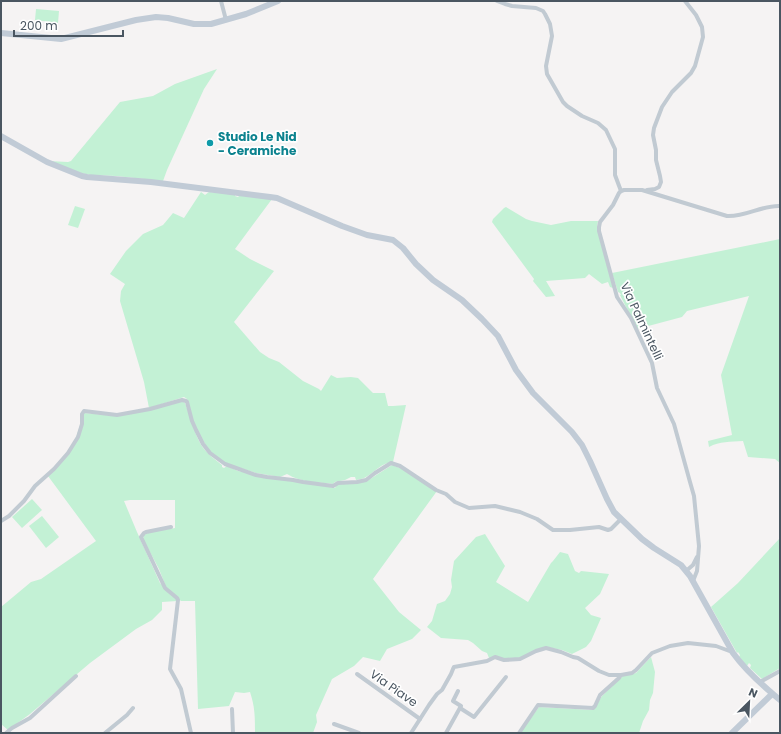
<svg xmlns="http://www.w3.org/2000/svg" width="781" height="734" font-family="Poppins,sans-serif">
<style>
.green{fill:#c3f1d5}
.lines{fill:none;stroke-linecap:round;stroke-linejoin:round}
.street{stroke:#c1cad2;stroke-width:4}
.secondary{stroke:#c1cbd6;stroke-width:6}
.culture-dot{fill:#0f9aa8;stroke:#fff;stroke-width:1.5}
.labels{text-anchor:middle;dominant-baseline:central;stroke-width:3.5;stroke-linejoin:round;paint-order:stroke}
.culture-label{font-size:12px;font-weight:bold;fill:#0d838f;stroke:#fff;text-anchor:start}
.street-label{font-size:12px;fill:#4a5661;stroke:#fff}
</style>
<rect width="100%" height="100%" fill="#f5f3f3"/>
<!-- green -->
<g class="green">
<path d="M36 9 59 11 58 23 35 20Z"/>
<path d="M217 69 204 89 167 170 163 181 116 176 91 175 81 173 49 161 68 162 71 161 120 102 153 96 175 84Z"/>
<path d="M201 192 205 195 209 192 235 194V196L238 197 240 195 272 199 235 249 250 259 274 271 234 322 260 352 269 358 279 362 303 381 319 389 321 391 331 375 337 378 351 377 358 378 373 393H385L388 406H393L406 405 393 462C381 463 375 472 366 477 363 479 359 479 356 480L355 477H351L345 480 335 482 333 484C317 482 302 483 287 474L280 477 256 473 225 463 211 452 206 446 193 421 187 399 184 397 149 408 144 382 120 301 121 291 125 284 110 274 126 251 143 234 163 225 173 213 184 218Z"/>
<path d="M75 206 85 209 78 228 68 225Z"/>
<path d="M506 207 526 219 532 221 551 225 571 221H598L597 227 613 288 610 287 608 282 602 284 589 274 585 278 546 281 555 296 546 297 533 281 534 279 492 222 493 219 504 208Z"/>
<path d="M780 239V463L775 459 748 457 743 441C730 442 720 441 709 447L708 441 732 435 721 375 749 296 687 311 682 317 637 329 620 295H621L620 293 618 292 612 273Z"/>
<path d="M182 401 185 403C190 416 196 440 205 450 210 456 216 460 222 465V467L224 468 227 466 238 471 335 488 337 484 367 481 392 465 402 469 437 491 373 579 399 612 421 630 412 639 387 649 380 661 363 657 354 666 332 679 316 715 317 722 313 733H255C255 717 255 707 250 692L244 693 235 692 229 706 198 709 195 601H181L166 587 159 569 143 539 144 535C153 530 165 530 175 528V500H130L124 501 137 532 160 583 176 599 177 601 162 602V610L152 620 136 629 90 663 30 714 8 730 1 724V607L31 582 41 579 96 541 48 476 73 447 84 413 117 416Z"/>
<path d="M32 499 42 510 22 528 12 517Z"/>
<path d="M42 516 59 537 46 548 29 526Z"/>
<path d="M485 534 505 566 496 582 528 602 551 563 553 561 560 552 568 554 575 571 579 573 581 571 609 574 600 594 585 608 591 615 601 618 591 641 586 647 572 654 562 650 547 647 519 658 504 659 489 658 487 653 482 651 473 643 468 640 441 638 427 627 432 621 437 604 445 601 450 594 452 587 451 580 454 561 476 537Z"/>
<path d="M780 538V668L762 679 750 668 751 665 749 663 747 666 739 657 740 655 738 652 737 653 711 607 738 583Z"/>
<path d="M651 657 655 672 653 693 650 700 649 710 643 721 639 733H520L539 707 593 710 602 696 623 676 636 673Z"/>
</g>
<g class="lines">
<!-- street -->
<g class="street">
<path d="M221 1 226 20"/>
<path d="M497 1 505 4 512 6 536 8 543 11 545 14 550 24 552 36 546 66 547 74 563 102 567 106 582 116 598 123 606 130 615 149V175L621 191"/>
<path d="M647 190 655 189 659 187 661 182 660 176 656 160V150L653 135 654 128 662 107 672 92 691 73 695 66 703 37 702 27 696 15 685 1"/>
<path d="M1 521 9 516 24 501 35 486 54 469 68 453 78 437 82 424V414L84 411 117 415 150 409 182 400 186 401 187 402 192 421 196 430 203 444 210 453 225 464 256 475 267 477 293 480 303 482 333 486 338 483 357 482 366 480 375 473 391 463 400 466 436 490 446 494 455 502 469 508 495 506 520 512 537 519 553 530H570L599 527 608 530 611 529 621 519"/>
<path d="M171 527 146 532 144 533 141 537 165 588 177 598 178 600 170 669 181 689 191 733"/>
<path d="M686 571 693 565 697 557"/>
<path d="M693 581 697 571 699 546 694 496 690 482 674 424 657 388 652 363 631 318 617 297 599 231V227L600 222 613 205 619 193 621 191 624 190H642L727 216C746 217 762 205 780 206"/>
<path d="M357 674 420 719"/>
<path d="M760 682 780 671"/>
<path d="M460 708 474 717 506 677"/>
<path d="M232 709 233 733"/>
<path d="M334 724 359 733"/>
<path d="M6 733 12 728 30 718 76 676"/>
<path d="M105 733 127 715 133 708"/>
<path d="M411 733 429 705 437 694 442 690 451 674 453 669 454 667 487 661 495 657 504 660 520 659 536 651 546 648 561 652 573 657 578 658 599 671 609 675H621L632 673 636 670 652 653 670 646 688 643 716 646 732 652"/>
<path d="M446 733 461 706 453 701 458 691"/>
<path d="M519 733 538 705 593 708 595 706 600 695 619 678 621 675"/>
</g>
<!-- secondary -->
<g class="secondary">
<path d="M1 33 61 39 136 20 156 17 168 18 194 24H211L246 14 278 1"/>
<path d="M1 136 47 162 82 176 87 177 151 182 270 197 277 198 342 226 367 235 393 240 403 248 416 264 433 280 462 300 482 319 498 336 516 370 533 393 572 432 582 445 590 461 607 499 614 512 642 539 654 548 681 565 690 576 733 653C746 671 763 686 780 700"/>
<path d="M732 733 772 694"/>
</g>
</g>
<!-- markers -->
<circle class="culture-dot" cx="210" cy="143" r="4"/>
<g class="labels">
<!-- culture labels -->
<g class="culture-label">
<text x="218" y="136">Studio Le Nid<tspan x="218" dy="14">- Ceramiche</tspan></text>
</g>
<!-- street labels -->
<g class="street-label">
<text transform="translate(642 321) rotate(65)">Via Palmintelli</text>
<text transform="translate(394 688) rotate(35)">Via Piave</text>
</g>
</g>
<!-- border -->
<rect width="781" height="734" fill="none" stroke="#4a5661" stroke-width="4"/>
<!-- north arrow -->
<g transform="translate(749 702) rotate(24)" stroke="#ffffff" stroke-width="3" paint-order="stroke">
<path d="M0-3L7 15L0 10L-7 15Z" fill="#4a5661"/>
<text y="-6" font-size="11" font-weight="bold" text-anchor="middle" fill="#4a5661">N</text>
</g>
<!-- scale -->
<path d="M14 30v6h109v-6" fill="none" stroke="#4a5661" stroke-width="2"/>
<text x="20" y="30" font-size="12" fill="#4a5661" stroke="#ffffff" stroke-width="3" paint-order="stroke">200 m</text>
</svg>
